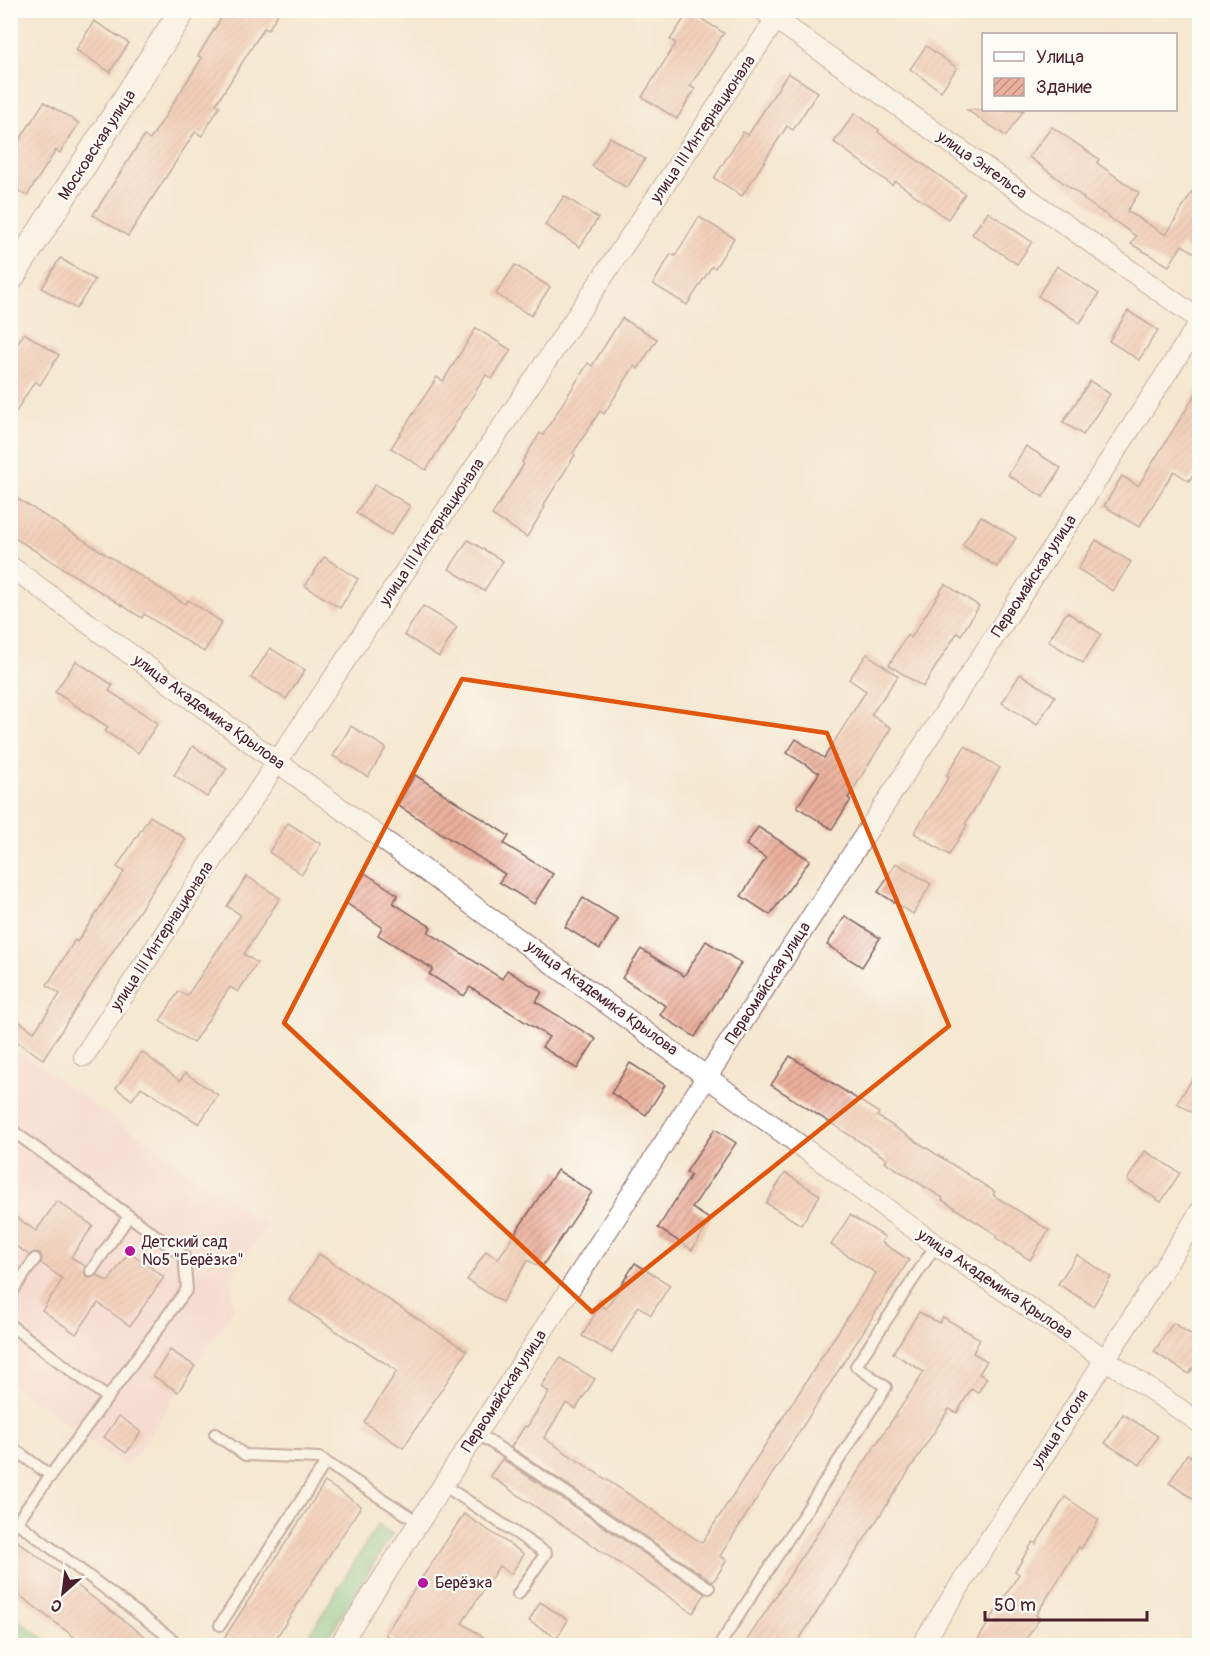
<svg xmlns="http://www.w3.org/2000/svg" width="1210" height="1656" font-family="Pangolin,sans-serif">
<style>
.built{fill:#f7cfd1}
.green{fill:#75c789;stroke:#60735a;stroke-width:1.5}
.building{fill:url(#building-hatch)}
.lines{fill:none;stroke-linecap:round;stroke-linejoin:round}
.service-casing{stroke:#866565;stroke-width:14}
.minor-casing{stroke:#866565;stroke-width:22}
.tertiary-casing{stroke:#866565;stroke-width:28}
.service{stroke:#fff;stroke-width:10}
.minor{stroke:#fff;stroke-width:20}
.tertiary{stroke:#fff;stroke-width:26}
.marked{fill:none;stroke:#e0560e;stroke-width:4.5;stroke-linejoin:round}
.poi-dot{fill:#b5179e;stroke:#fdfcf7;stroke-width:2}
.labels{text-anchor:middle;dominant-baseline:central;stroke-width:4.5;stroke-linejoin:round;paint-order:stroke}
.street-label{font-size:16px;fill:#4a1f2b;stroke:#fdfcf7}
.poi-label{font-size:16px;fill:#4a1f2b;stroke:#fdfcf7;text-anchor:start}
</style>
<defs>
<pattern id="building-hatch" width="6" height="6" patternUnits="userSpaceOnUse" patternTransform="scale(1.5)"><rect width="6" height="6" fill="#ecb19e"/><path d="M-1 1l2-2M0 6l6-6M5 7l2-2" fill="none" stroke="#c18f81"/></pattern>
</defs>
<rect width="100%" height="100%" fill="#fdfcf7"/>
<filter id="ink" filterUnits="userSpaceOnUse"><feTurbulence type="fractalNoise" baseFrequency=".0167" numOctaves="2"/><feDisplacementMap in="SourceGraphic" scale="12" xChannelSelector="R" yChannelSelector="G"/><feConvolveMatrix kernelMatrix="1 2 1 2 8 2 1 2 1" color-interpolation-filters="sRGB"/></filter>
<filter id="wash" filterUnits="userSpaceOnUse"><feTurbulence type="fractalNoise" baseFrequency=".008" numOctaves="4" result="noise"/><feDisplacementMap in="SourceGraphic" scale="24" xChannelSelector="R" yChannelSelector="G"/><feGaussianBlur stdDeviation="1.35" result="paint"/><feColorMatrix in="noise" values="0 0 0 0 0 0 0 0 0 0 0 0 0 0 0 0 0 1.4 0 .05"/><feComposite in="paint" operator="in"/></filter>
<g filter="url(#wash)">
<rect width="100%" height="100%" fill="#f5e7d0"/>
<!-- built -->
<path class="built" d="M11 1046 267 1226 231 1277 234 1308 127 1468 11 1384Z"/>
<!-- green -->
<g class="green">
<path d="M378 1524 392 1534 323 1645H303Z"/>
<path d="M11 1615 53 1645H11Z"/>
</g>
<g id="blocks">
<!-- building -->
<g class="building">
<path d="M226 10H280L268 30 264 28 216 104 220 106 202 136 195 132 128 236 93 215 144 136 150 140 202 58 198 56Z"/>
<path d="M689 11 724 33 690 86 695 89 677 119 642 97 676 43 670 40Z"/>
<path d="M94 21 129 43 110 72 76 50Z"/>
<path d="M926 46 957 68 941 91 910 69Z"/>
<path d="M788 73 818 92 793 130 787 126 742 196 714 178 743 132 748 135Z"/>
<path d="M44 102 79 123 60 153 56 150 27 196 10 186V155Z"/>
<path d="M967 110H1024L1006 136Z"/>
<path d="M855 113 879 130 878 132 965 194 948 219 895 181 892 185 834 142Z"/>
<path d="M1052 127 1099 159 1097 163 1139 193 1127 211 1166 235 1200 179V256L1182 245 1169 266 1131 244 1136 236 1083 199 1084 198 1029 157Z"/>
<path d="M610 137 645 159 627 188 592 166Z"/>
<path d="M564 196 598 218 580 247 545 225Z"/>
<path d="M988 212 1032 242 1017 264 972 234Z"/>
<path d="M699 217 734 238 715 268 712 266 687 305 653 284 671 254 675 256Z"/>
<path d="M60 258 95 280 76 309 42 288Z"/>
<path d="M515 265 550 287 531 316 496 294Z"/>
<path d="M1057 266 1099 294 1080 323 1038 296Z"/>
<path d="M1128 311 1158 330 1139 360 1109 341Z"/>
<path d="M622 318 657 339 638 369 634 366 604 414 600 411 573 453 575 455 543 506 545 507 527 537 492 515 524 464 522 462 540 433 543 435 588 363 592 366Z"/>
<path d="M476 328 511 350 492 379 486 375 426 470 391 448 437 377 443 381Z"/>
<path d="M24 333 59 355 40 385 35 381 10 421V355Z"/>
<path d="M1090 381 1110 394 1083 435 1063 422Z"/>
<path d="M1200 387V464L1189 481 1174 471 1139 527 1104 506 1122 476 1138 486Z"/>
<path d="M1026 446 1061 468 1043 497 1008 475Z"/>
<path d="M375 484 410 506 391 535 356 513Z"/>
<path d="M10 494 185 604 188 600 222 622 204 652 144 614 142 618 10 535Z"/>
<path d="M981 516 1016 538 997 567 962 545Z"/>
<path d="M468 540 503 561 484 591 449 569Z"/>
<path d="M1096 540 1131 562 1113 591 1078 569Z"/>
<path d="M324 557 358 579 340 608 305 586Z"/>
<path d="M945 584 979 606 961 635 957 633 923 687 889 665 907 635 911 638Z"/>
<path d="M423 606 457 627 439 657 404 635Z"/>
<path d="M1067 612 1101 634 1083 663 1048 641Z"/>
<path d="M270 648 305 670 286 699 251 678Z"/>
<path d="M867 654 898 676 871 715 891 728 848 798 851 800 832 829 797 807 819 773 787 753 796 739 824 758 866 691 849 679Z"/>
<path d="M76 661 113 685 109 691 158 723 138 753 105 731 108 727 55 692Z"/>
<path d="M1020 674 1055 696 1037 725 1002 703Z"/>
<path d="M351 726 386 748 368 777 333 756Z"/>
<path d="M193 746 227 768 207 797 174 775Z"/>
<path d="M965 746 1000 768 965 824 967 825 949 855 914 833 949 777 946 776Z"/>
<path d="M415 775 509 836 504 844 553 874 534 904 499 882 505 874 397 805Z"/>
<path d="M150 816 186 839 43 1059 10 1037V1015L34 1032 60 994 47 985 75 940 77 942 124 872 117 867Z"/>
<path d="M288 823 321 844 302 874 269 852Z"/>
<path d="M758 827 810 860 770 915 741 896 766 858 746 845Z"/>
<path d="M896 863 931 884 913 914 878 892Z"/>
<path d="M365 873 398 895 393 903 431 927 428 932 502 979 507 970 542 992 536 1002 596 1039 577 1069 542 1047 549 1037 470 987 464 996 429 974 433 969 378 935 382 927 346 903Z"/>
<path d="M247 876 280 898 244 954 257 963 238 992 230 987 193 1043 160 1021 179 991 187 996 241 915 227 906Z"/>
<path d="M583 898 618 919 600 949 565 927Z"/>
<path d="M845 916 880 938 862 967 827 945Z"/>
<path d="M706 941 741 963 695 1037 660 1015 666 1006 622 978 641 949 684 976Z"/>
<path d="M142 1052 180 1081 185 1073 218 1095 199 1124 141 1087 132 1100 116 1088Z"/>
<path d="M790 1056 879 1113 877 1116 995 1192 993 1195 1049 1230 1030 1260 996 1238 997 1235 942 1200 943 1198 885 1162 887 1159 771 1085Z"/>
<path d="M630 1063 665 1085 646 1115 611 1093Z"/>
<path d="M1200 1067V1117L1177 1103Z"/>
<path d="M715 1129 736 1143 692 1208 711 1220 692 1250 658 1228 691 1175 686 1172Z"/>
<path d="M1145 1151 1180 1173 1161 1202 1127 1180Z"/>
<path d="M557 1170 592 1192 541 1268 528 1260 502 1302 467 1280 486 1251 498 1259Z"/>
<path d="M785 1173 820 1195 801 1225 766 1203Z"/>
<path d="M57 1201 93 1226 71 1257 85 1266 84 1271 86 1277 91 1278 97 1275 108 1282 129 1252 164 1277 130 1326 98 1303 76 1334 42 1310 63 1279 41 1263 42 1259 40 1253 35 1252 29 1255 10 1242V1213L36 1231Z"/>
<path d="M850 1215 885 1237 881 1242 909 1260 720 1556 727 1560 713 1582 511 1447 525 1426 527 1427 549 1392 541 1387 560 1358 595 1379 576 1409 566 1403 544 1438 702 1543 876 1273 831 1245Z"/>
<path d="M319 1254 467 1351 403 1448 364 1422 397 1371 289 1300Z"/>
<path d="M1077 1255 1111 1277 1093 1306 1058 1284Z"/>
<path d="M635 1263 670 1285 651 1315 638 1306 612 1353 582 1336 600 1305 606 1309Z"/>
<path d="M919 1312 939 1323 943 1317 980 1339 973 1353 987 1361 979 1374 987 1378 978 1393 971 1389 957 1413 949 1409 795 1646H743L924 1372 893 1353Z"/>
<path d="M1173 1323 1200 1340V1357L1189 1374 1154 1352Z"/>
<path d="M170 1350 195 1366 178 1392 153 1376Z"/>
<path d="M1123 1414 1158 1436 1140 1465 1105 1443Z"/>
<path d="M119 1416 141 1432 126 1453 104 1437Z"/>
<path d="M1187 1454 1200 1462V1503L1169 1483Z"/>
<path d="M502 1459 705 1594 693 1613 490 1476Z"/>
<path d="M325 1482 361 1506 271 1646H219Z"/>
<path d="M1065 1497 1099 1520 1081 1549 1079 1547 1036 1615 1040 1618 1022 1646H974L1019 1574 1015 1571 1033 1542 1036 1544Z"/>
<path d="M464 1514 524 1554 511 1574 499 1566 462 1623 497 1646H402L385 1634Z"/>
<path d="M10 1538H13L158 1646H86L10 1588Z"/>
<path d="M540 1602 568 1620 557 1638 529 1621Z"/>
</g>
</g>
</g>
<g filter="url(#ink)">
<use href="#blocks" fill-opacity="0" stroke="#866565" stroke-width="1.5"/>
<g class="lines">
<!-- service casing -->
<g class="service-casing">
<g id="service">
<path d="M10 1129 184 1256 187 1289 10 1531"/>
<path d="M91 1271 129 1216"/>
<path d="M10 1295 35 1259"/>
<path d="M10 1325 108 1398"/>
<path d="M477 1433 709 1588"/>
<path d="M215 1434 245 1455 319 1458 418 1522"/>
<path d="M10 1446 51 1476"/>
<path d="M442 1484 546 1553 518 1594"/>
<path d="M17 1522 181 1646"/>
<path d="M220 1625 326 1462"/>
<path d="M719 1646 886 1387 856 1366 936 1245"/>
</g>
</g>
<!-- minor casing -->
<g class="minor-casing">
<g id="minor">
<path d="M763 10 1200 320"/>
<path d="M10 566 936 1245 1200 1423"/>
<path d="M84 1056 277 762 782 10"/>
<path d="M339 1646 708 1075 1200 322"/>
<path d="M921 1646 1200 1212"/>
</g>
</g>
<!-- tertiary casing -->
<g class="tertiary-casing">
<path id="tertiary" d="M10 279 183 10"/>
</g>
<!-- service -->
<use href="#service" class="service"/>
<!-- minor -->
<use href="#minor" class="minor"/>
<!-- tertiary -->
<use href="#tertiary" class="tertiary"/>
</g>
</g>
<!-- marked area -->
<path d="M0 0H1210V1656H0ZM462 679 827 733 949 1026 592 1312 284 1023Z" fill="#f5e7d0" fill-opacity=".55" fill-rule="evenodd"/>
<path class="marked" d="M462 679 827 733 949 1026 592 1312 284 1023Z"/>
<!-- markers -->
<g class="poi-dot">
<circle cx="130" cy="1251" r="6"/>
<circle cx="423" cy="1583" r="6"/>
</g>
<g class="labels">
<!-- street labels -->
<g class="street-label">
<text transform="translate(703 129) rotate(-56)">улица III Интернационала</text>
<text transform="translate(97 145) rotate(-57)">Московская улица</text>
<text transform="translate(982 165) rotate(35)">улица Энгельса</text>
<text transform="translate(432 532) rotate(-56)">улица III Интернационала</text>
<text transform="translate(1034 576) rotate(-57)">Первомайская улица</text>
<text transform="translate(209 712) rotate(36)">улица Академика Крылова</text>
<text transform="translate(162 936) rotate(-57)">улица III Интернационала</text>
<text transform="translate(768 983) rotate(-57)">Первомайская улица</text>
<text transform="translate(602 998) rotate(36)">улица Академика Крылова</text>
<text transform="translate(995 1284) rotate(34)">улица Академика Крылова</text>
<text transform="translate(504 1391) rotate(-57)">Первомайская улица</text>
<text transform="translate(1060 1429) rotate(-57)">улица Гоголя</text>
</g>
<!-- poi labels -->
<g class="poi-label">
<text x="142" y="1242">Детский сад<tspan x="142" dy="18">№5 "Берёзка"</tspan></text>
<text x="435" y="1583">Берёзка</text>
</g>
</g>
<!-- margin -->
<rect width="1210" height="1656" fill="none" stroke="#fdfcf7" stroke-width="36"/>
<!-- legend -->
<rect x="982" y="33" width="195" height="78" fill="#fdfcf7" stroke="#b5a4a5" stroke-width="1.5"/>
<rect x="994" y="52" width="30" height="9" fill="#ffffff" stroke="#b5a4a5" stroke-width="1.5"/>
<text x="1036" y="63" font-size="18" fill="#4a1f2b">Улица</text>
<rect x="994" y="78" width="30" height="18" fill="url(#building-hatch)" stroke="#b5a4a5" stroke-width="1.5"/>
<text x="1036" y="93" font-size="18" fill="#4a1f2b">Здание</text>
<!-- north arrow -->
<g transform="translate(63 1593) rotate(208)" stroke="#fdfcf7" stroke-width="4.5" paint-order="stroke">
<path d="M0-4.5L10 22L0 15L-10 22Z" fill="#4a1f2b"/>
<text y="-9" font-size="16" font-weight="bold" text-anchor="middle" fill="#4a1f2b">С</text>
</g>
<!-- scale -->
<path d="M985 1611v9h162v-9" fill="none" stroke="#4a1f2b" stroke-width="3"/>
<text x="994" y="1611" font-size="18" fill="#4a1f2b" stroke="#fdfcf7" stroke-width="4.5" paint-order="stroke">50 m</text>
</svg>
